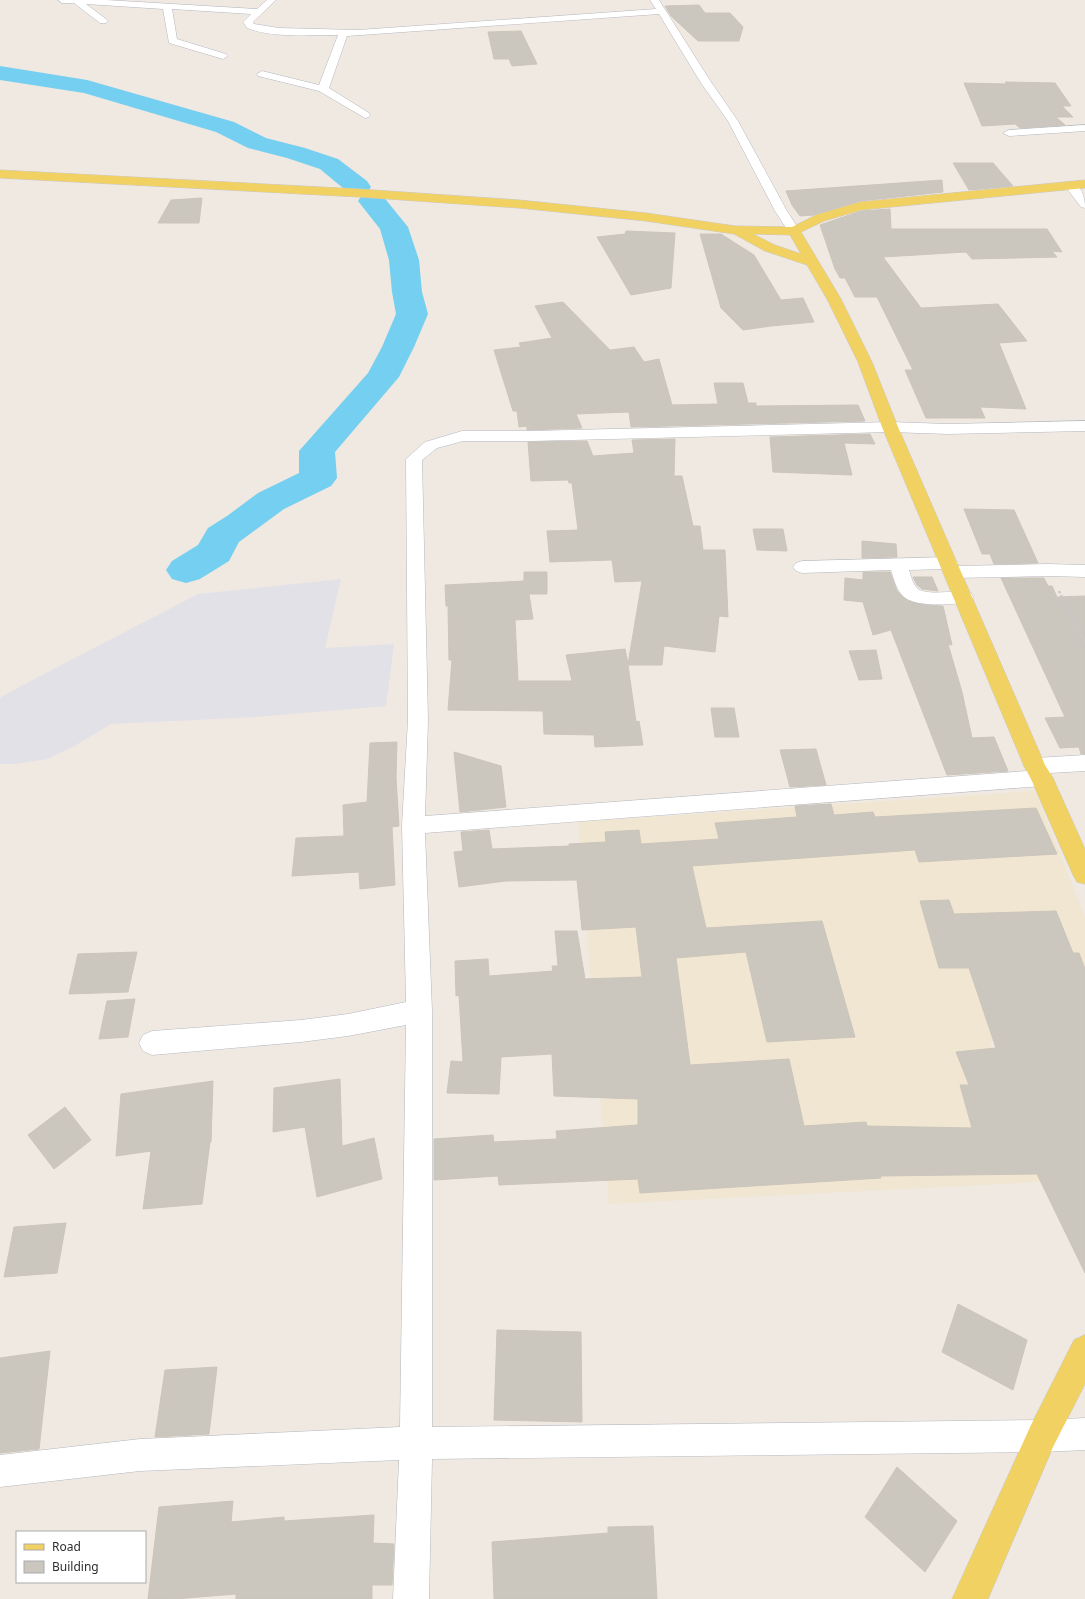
<svg xmlns="http://www.w3.org/2000/svg" width="1085" height="1599" font-family="'Noto Sans',sans-serif">
<style>
.industrial{fill:#e3e1e8}
.education{fill:#f0e6d1}
.lines{fill:none;stroke-linecap:round;stroke-linejoin:round}
.river{fill:#75cff0;fill-rule:evenodd}
.building{fill:#cbc7bf;stroke:#cbc5ba}
.minor-casing{stroke:#b4b7c1;stroke-width:1}
.major-casing{stroke:#c9c9c9;stroke-width:1}
.path{stroke:#c9c9c9;stroke-width:2.5;stroke-dasharray:2.5 2;stroke-linecap:butt}
.minor{fill:#fff;fill-rule:evenodd}
.major{fill:#f2d163;fill-rule:evenodd}
</style>
<rect width="100%" height="100%" fill="#efe9e1"/>
<!-- industrial -->
<path class="industrial" d="M341 579 325 648 394 644 386 706 256 717 111 724 73 747 47 759 16 764H0V698L19 687 198 594Z"/>
<!-- education -->
<path class="education" d="M1035 791 1085 917V1033L989 1041 1041 1182 609 1204 578 822Z"/>
<g class="lines">
<!-- river -->
<g class="river">
<path d="M0 66 87 80 234 122 266 138 305 148 338 159 367 181 371 187 367 193 358 195 349 193 320 169 287 158 248 148 216 132 84 93 0 80Z"/>
<path d="M372 193 382 195 408 227 419 260 422 292 428 314 414 347 399 377 335 452 337 478 331 486 284 509 239 542 229 561 200 579 186 583 172 579 166 570 172 561 198 545 208 528 227 516 258 493 299 473V451L368 373 382 347 396 314 392 292 389 260 380 229 358 201 362 195Z"/>
</g>
</g>
<!-- building -->
<g class="building">
<path d="M699 5 705 13H730L743 27 739 41H698L671 16 665 6Z"/>
<path d="M521 31 537 64 512 66 509 59H494L488 32Z"/>
<path d="M1005 82 1055 83 1071 106H1062L1073 117H1056L1065 125 1020 128 1015 124 982 126 964 83 1007 84Z"/>
<path d="M953 163H993L1013 186 969 190Z"/>
<path d="M942 180 943 192 860 201 814 215 800 216 792 205 786 191Z"/>
<path d="M202 198 199 223H158L171 200Z"/>
<path d="M890 209 891 229H1047L1062 252 1052 251 1057 257 972 259 966 252 883 257 921 308 998 304 1027 341 999 343 1026 409 980 407 985 418H926L905 370H913L877 297H855L845 278H840L835 269 820 225 861 211Z"/>
<path d="M626 231 675 233 671 288 631 295 597 237 625 234Z"/>
<path d="M700 234H721L754 255 781 300 803 298 814 322 771 326 743 330 721 308Z"/>
<path d="M563 302 610 350 634 347 644 362 659 359 672 405 718 404 714 383H743L748 403H756V406L858 405 865 421 631 427 629 412 576 414 582 428 527 430V426L519 427 517 411H513L494 350 521 347 519 343 552 338 535 306Z"/>
<path d="M870 434 875 444 844 443 852 475 773 472 770 437Z"/>
<path d="M675 439 674 476H682L693 526H700L703 550H725L728 617 719 616 715 652 664 646 662 665H628L636 722 639 721 643 745 595 747 594 735 544 734 543 711 448 710 452 660H449L448 606H446L445 585 524 581V572H547V594H529L533 619 515 620 518 681H572L566 655 625 649 628 664 642 581 615 582 612 560 550 562 547 531 578 530 572 483H569L568 480 531 481 528 442 587 441 593 456 634 453 632 440Z"/>
<path d="M964 509 1014 510 1038 563 994 564 990 554H982Z"/>
<path d="M753 529H783L787 551 757 550Z"/>
<path d="M862 541 896 544 897 557 862 558Z"/>
<path d="M863 572H890L897 591 908 601 925 605 943 606 952 645 948 644 962 692 972 738 994 737 1008 771 947 775 891 630 873 635 863 602 844 600 845 578 863 580Z"/>
<path d="M913 577H932L938 591 922 589 917 585Z"/>
<path d="M1001 578H1044L1048 586H1052L1057 597 1085 596V754H1081L1079 747 1060 748 1045 718 1065 717Z"/>
<path d="M876 650 882 679 859 680 849 651Z"/>
<path d="M711 708H734L739 737H715Z"/>
<path d="M397 742 396 778 399 826 392 827 395 885 360 889 359 872 292 876 296 838 344 836 343 805 367 802 370 743Z"/>
<path d="M816 749 826 785 790 787 780 750Z"/>
<path d="M454 752 501 766 506 807 460 812Z"/>
<path d="M831 804 834 815 873 812 875 817 1036 808 1057 854 919 862 915 850 692 866 706 928 822 921 855 1037 767 1042 746 952 676 958 690 1065 789 1059 804 1126 866 1122 867 1126 972 1128 960 1085H969L956 1052 996 1048 969 968H939L920 901 949 900 954 914 1056 911 1073 953H1079L1085 969V1273L1037 1174 880 1176 881 1178 640 1193 638 1179 499 1185 498 1176 434 1180V1139L493 1135 494 1142 557 1139 556 1131 638 1125V1099L554 1096 552 1054 501 1057 499 1094 447 1093 451 1061 463 1062 459 995 456 996 455 961 488 959 489 976 553 971 552 966H558L555 931H577L585 979 642 977 636 927 582 930 577 880 506 881 459 887 454 852 463 851 461 832 489 830 492 849 569 846V844L606 842 605 832 639 830 641 844 719 839 715 823 797 817 795 806Z"/>
<path d="M137 952 128 992 69 994 78 954Z"/>
<path d="M135 999 128 1037 99 1039 107 1001Z"/>
<path d="M340 1079 342 1146 374 1138 382 1179 317 1197 305 1127 273 1132 274 1088Z"/>
<path d="M213 1081 211 1142H210L202 1204 143 1209 151 1151 116 1156 121 1094Z"/>
<path d="M65 1107 91 1140 54 1169 28 1135Z"/>
<path d="M66 1223 57 1273 4 1277 14 1227Z"/>
<path d="M958 1304 1027 1340 1013 1390 942 1352Z"/>
<path d="M497 1330 581 1332 582 1422 494 1420Z"/>
<path d="M50 1351 39 1449 0 1453V1358Z"/>
<path d="M217 1367 209 1434 155 1437 165 1370Z"/>
<path d="M897 1467 957 1521 925 1572 865 1517Z"/>
<path d="M233 1501 231 1522 284 1517V1521L374 1515 373 1543 394 1544 392 1585H372V1599H236V1594L175 1599H148L159 1507Z"/>
<path d="M653 1526 657 1599H494L492 1542 608 1533V1527Z"/>
</g>
<g class="lines">
<!-- minor casing -->
<g class="minor-casing">
<g id="minor">
<path d="M58 0H106L257 9 267 0H276L253 22 254 24 279 28 358 30 656 9 650 0H659L711 82 738 121 787 211 800 231 798 234H790L788 231 775 211 728 121 701 83 659 14 347 36 329 88 369 113 370 115 369 117 365 118 319 91 258 76 257 74 262 71 319 85 338 35C310 35 272 38 247 28L243 22 251 14 172 9 177 39 226 54 228 56 223 59 169 43 163 9 86 4 106 19 108 21 106 23H100L74 3H62Z"/>
<path d="M1085 125V131L1009 136 1003 133 1009 130Z"/>
<path d="M1071 182C1082 185 1085 198 1085 208L1081 207 1065 186 1067 183Z"/>
<path d="M1085 421V431L948 434 890 432 531 441H463L437 448 422 460 428 720 425 816 1027 771 1024 766 1027 760 1035 758 1085 755V771L1050 773 1053 778 1050 784 1042 786 425 833 432 1011V1427L1042 1420 1085 1418V1450L1042 1452 432 1459 429 1599H393L399 1460 140 1471 0 1487V1455L140 1439 400 1427 406 1025 348 1036 301 1042 152 1055 143 1051 139 1043 143 1035 152 1031 301 1020 348 1014 406 1002 402 825 408 720 406 459 425 442 462 431H531L890 422 948 424Z"/>
<path d="M949 557 955 559 958 563 956 566 1048 564 1085 565V577L1048 576 953 578 947 576 944 572 946 569 909 570C911 575 912 583 917 588 926 597 957 589 971 593L973 597 971 601C955 605 915 608 903 596 896 589 894 579 891 570L802 573 796 571 793 567 796 563 802 561Z"/>
</g>
</g>
<!-- major casing -->
<g class="major-casing">
<g id="major">
<path d="M0 170 359 189 519 200 646 213 735 226 792 227 816 215 860 202 1085 180V188L861 210 824 221 801 232 841 299 872 362 898 427 1045 765 1053 778 1085 849V884L1077 882 1073 875 1031 779 1024 766 882 427 858 362 827 299 807 265 765 251 734 234 646 221 519 208 359 197 0 178ZM753 234 790 235 801 254 775 245Z"/>
<path d="M1085 1335V1384L1053 1447 988 1599H952L1031 1425 1074 1340Z"/>
</g>
</g>
<!-- path -->
<path class="path" d="M1059 591 1085 642"/>
<!-- minor -->
<use href="#minor" class="minor"/>
<!-- major -->
<use href="#major" class="major"/>
</g>
<!-- legend -->
<rect x="16" y="1531" width="130" height="52" fill="#ffffff" stroke="#ababab"/>
<rect x="24" y="1544" width="20" height="6" fill="#f2d163" stroke="#ababab"/>
<text x="52" y="1551" font-size="12" fill="#2e2e2e">Road</text>
<rect x="24" y="1561" width="20" height="12" fill="#cbc7bf" stroke="#ababab"/>
<text x="52" y="1571" font-size="12" fill="#2e2e2e">Building</text>
</svg>
